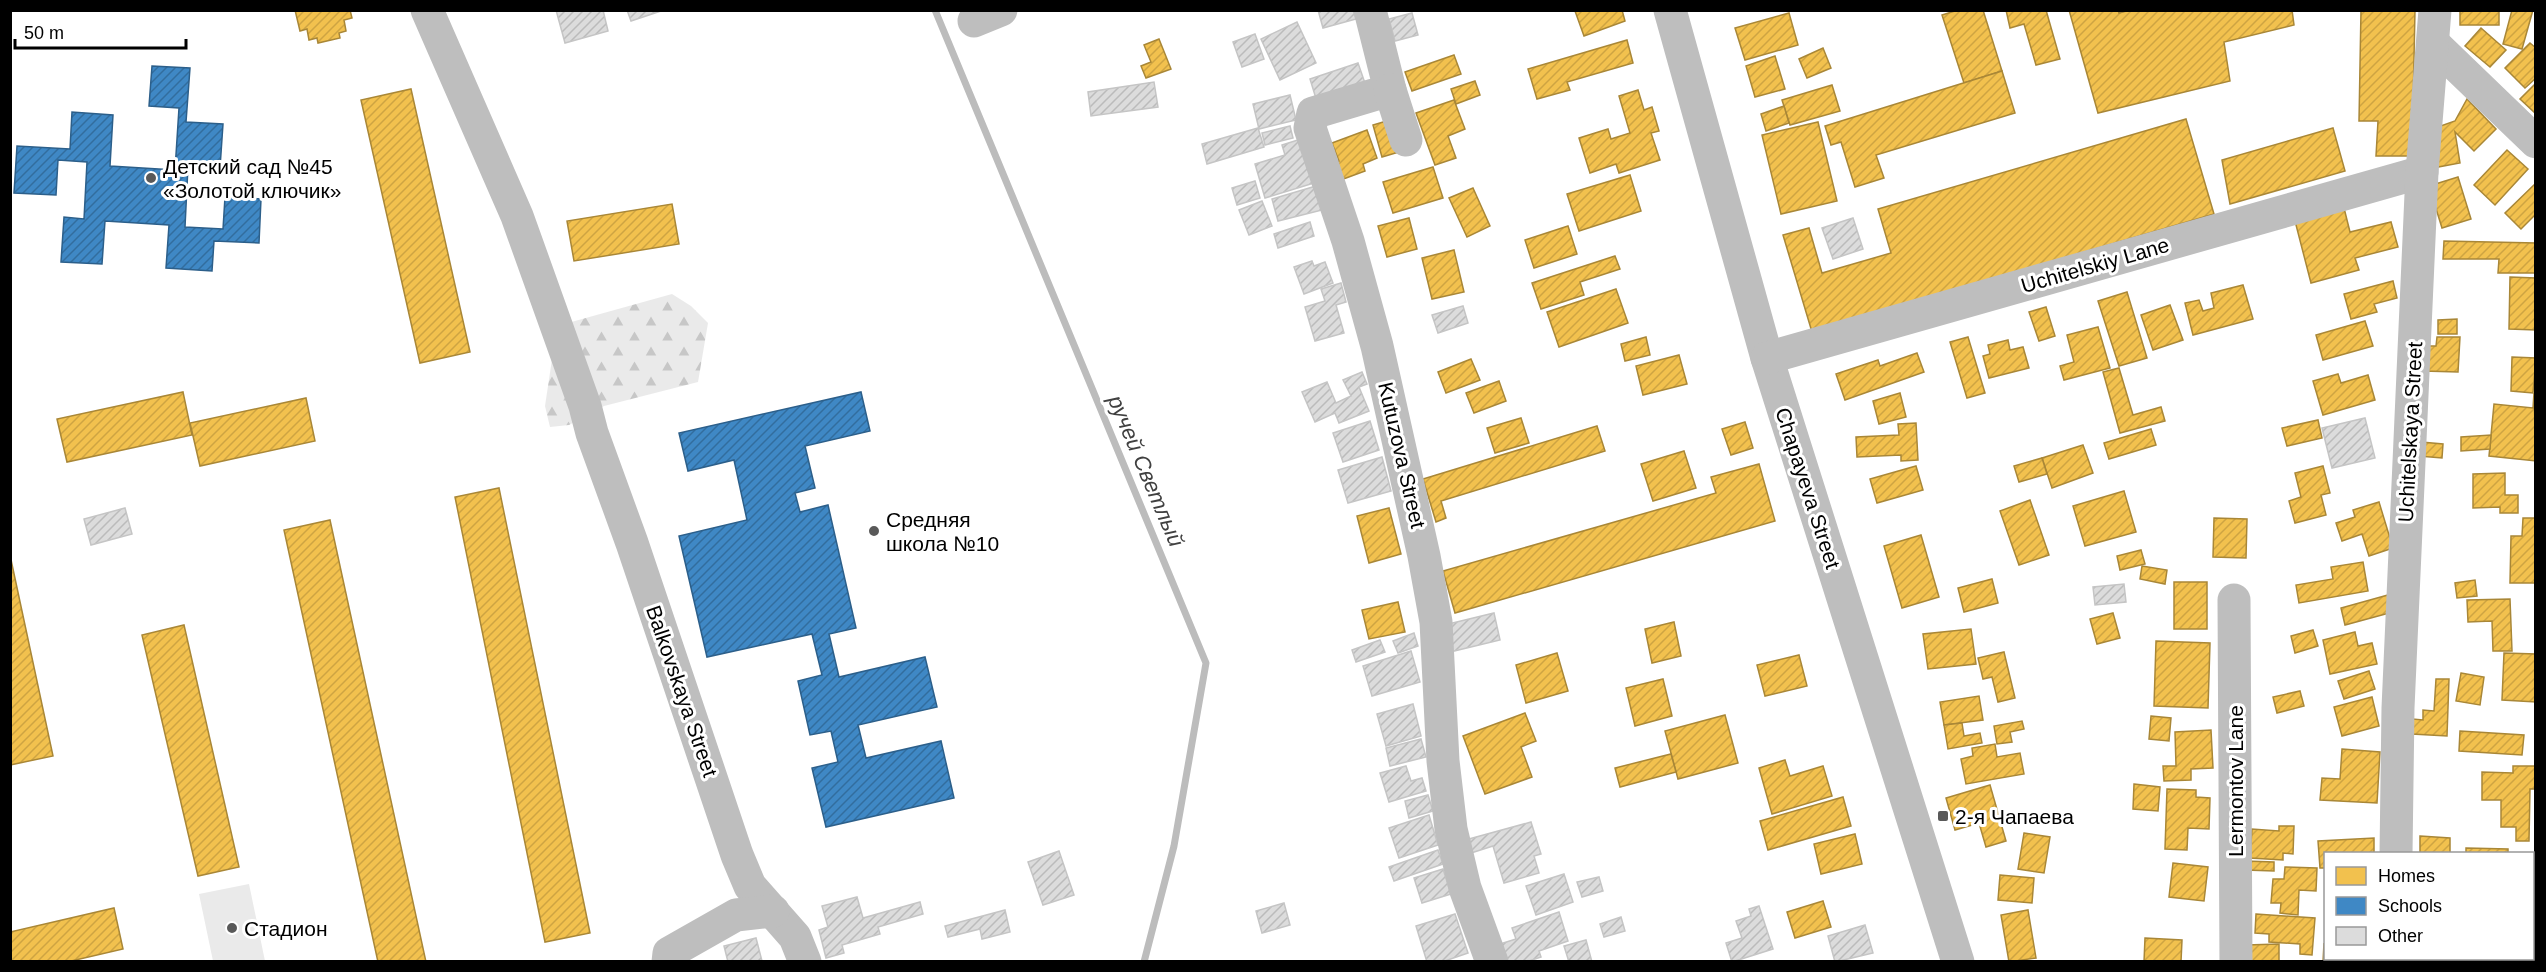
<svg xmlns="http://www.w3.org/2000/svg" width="2546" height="972" font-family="Helvetica,sans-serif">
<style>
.forest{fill:url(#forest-firs)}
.park{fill:#eaeaea}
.homes{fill:url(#homes-hatch);stroke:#a98737;stroke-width:1.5}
.schools{fill:url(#schools-hatch);stroke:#2c5f8a;stroke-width:1.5}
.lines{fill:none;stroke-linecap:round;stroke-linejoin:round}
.stream{stroke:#bcbcbc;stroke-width:7}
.building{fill:url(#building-hatch);stroke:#c5c5c5;stroke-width:1.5}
.minor{stroke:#bebebe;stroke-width:33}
.poi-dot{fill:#595959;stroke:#fff;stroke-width:2}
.labels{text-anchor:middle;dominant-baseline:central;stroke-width:6;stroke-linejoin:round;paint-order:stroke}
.poi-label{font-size:21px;fill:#000;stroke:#fff;text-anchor:start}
.street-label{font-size:21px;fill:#000;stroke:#fff}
.water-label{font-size:22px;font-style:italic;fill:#404040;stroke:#fff}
</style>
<defs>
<pattern id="forest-firs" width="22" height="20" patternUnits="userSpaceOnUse" patternTransform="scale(1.5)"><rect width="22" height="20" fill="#eaeaea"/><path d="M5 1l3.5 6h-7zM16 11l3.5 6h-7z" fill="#c7c7c7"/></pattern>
<pattern id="homes-hatch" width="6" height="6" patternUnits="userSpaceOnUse" patternTransform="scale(1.5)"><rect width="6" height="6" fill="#f2c14e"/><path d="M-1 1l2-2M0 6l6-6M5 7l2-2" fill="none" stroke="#cea442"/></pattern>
<pattern id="schools-hatch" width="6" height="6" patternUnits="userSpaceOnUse" patternTransform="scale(1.5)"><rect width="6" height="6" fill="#3f88c5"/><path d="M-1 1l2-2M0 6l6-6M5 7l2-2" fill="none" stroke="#326d9e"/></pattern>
<pattern id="building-hatch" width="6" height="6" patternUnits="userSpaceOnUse" patternTransform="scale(1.5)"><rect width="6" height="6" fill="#dcdcdc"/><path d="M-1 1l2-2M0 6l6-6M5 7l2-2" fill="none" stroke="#bbb"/></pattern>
</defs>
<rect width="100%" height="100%" fill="#fff"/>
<!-- forest -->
<path class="forest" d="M672 294 691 306 708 323 698 382 604 406 569 425 550 427 545 406 557 326Z"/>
<!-- park -->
<path class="park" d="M249 884 265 961H213L199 894Z"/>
<!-- homes -->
<g class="homes">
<path d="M295 10H350L352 18 344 20 346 31 339 33 340 38 318 43 317 38 309 40 307 29 300 31Z"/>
<path d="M1622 10 1625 21 1584 36 1575 11Z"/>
<path d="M1958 10H1983L2002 71 1964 83 1942 15Z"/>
<path d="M2006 10H2046L2060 59 2036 65 2024 24 2010 28Z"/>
<path d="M2069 10H2118L2119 13 2130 10H2292L2294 25 2224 42 2230 81 2098 113Z"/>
<path d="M2361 10H2415L2412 156H2376L2378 121H2359Z"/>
<rect x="2460" y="10" width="39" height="15"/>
<path d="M2512 10H2533L2522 49 2503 44Z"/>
<path d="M1789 13 1798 45 1745 60 1735 28Z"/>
<path d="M2481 28 2506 50 2490 67 2465 46Z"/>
<path d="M1159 39 1171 69 1146 78 1141 66 1151 62 1144 45Z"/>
<path d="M1627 40 1633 63 1567 82 1570 90 1537 99 1528 69Z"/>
<path d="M2530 43 2536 48V78L2525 88 2505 68Z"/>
<path d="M1823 48 1831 68 1807 78 1799 59Z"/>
<path d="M1454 55 1461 74 1412 91 1405 72Z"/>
<path d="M1775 56 1785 89 1755 97 1746 66Z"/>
<path d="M2002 71 2015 113 1876 155 1884 178 1855 187 1841 142 1831 145 1825 126Z"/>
<path d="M1475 81 1480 95 1456 104 1451 89Z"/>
<path d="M2536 83V111L2534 112 2520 99Z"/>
<path d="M1832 85 1840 111 1790 125 1782 100Z"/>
<path d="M411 89 470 352 420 363 361 100Z"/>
<path d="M1638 90 1644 110 1652 107 1659 131 1651 133 1660 160 1619 173 1616 164 1590 173 1579 138 1608 129 1611 139 1630 133 1619 96Z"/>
<path d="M2467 99 2496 129 2474 151 2455 132 2460 163 2438 167 2435 128 2455 121Z"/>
<path d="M1454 100 1465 129 1448 136 1456 158 1435 165 1416 113Z"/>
<path d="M1784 106 1789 123 1766 131 1761 114Z"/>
<path d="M2186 119 2214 214 1812 332 1783 235 1809 228 1822 273 1891 253 1878 209Z"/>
<path d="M1390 120 1399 152 1382 157 1373 125Z"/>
<path d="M1818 122 1837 201 1781 214 1762 135Z"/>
<path d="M2333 128 2345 171 2230 204 2222 160Z"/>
<path d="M1367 130 1377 158 1363 164 1365 171 1338 181 1331 164 1339 161 1332 143Z"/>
<path d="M2507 150 2528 169 2495 205 2474 185Z"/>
<path d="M1433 167 1443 198 1393 213 1383 182Z"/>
<path d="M1630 175 1641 211 1579 231 1567 194Z"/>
<path d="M2458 177 2471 219 2442 228 2429 186Z"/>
<path d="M2536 183V214L2521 229 2505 213Z"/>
<path d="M1473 188 1490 226 1467 237 1449 198Z"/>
<path d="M672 204 679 244 574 261 567 221Z"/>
<path d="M2344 208 2350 232 2391 222 2398 247 2355 258 2359 270 2311 283 2295 221Z"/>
<path d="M1409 218 1417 249 1387 257 1378 226Z"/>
<path d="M1568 226 1577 254 1534 268 1525 240Z"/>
<path d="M2444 241 2536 243V273H2498L2499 259H2443Z"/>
<path d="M1454 250 1464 292 1432 299 1422 258Z"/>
<path d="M1615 256 1620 269 1580 282 1584 295 1541 309 1532 283Z"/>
<path d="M2510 277 2536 278V330L2509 329Z"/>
<path d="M2393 281 2397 298 2374 304 2377 312 2351 319 2344 294Z"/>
<path d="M2243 285 2253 319 2193 335 2185 303 2199 300 2203 311 2214 308 2211 293Z"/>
<path d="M1616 289 1628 323 1559 347 1547 312Z"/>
<path d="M2127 292 2147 358 2119 366 2098 301Z"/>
<path d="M2170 305 2183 340 2153 350 2141 315Z"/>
<path d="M2046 307 2055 336 2039 341 2029 312Z"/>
<path d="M2457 319V334H2438V320Z"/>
<path d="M2365 321 2373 346 2323 360 2316 335Z"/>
<path d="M2098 327 2110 368 2064 380 2060 366 2074 362 2067 335Z"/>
<path d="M1646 337 1650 355 1625 361 1621 344Z"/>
<path d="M1968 337 1985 393 1967 398 1950 342Z"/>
<path d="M2437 337H2460L2458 372 2423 371 2424 346H2436Z"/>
<path d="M2008 340 2010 350 2023 347 2029 368 1989 378 1983 356 1990 354 1988 345Z"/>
<path d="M1917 353 1924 372 1845 400 1836 374 1878 360 1880 366Z"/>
<path d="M1679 355 1687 384 1643 395 1636 366Z"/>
<path d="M2512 357 2536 358 2533 393 2511 391Z"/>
<path d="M1471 359 1480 380 1446 393 1438 372Z"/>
<path d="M2119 368 2133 415 2161 407 2165 421 2120 433 2103 372Z"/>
<path d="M2338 374 2341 383 2368 375 2375 400 2323 415 2313 381Z"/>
<path d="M1499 381 1506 401 1474 413 1466 393Z"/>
<path d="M183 392 192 435 67 462 57 419Z"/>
<path d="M1900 393 1906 417 1879 424 1873 401Z"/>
<path d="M2534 393 2536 461 2489 456 2494 404 2533 408Z"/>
<path d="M306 398 315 441 200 466 190 423Z"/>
<path d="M1521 418 1529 443 1495 453 1487 428Z"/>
<path d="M2318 420 2322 438 2287 446 2282 428Z"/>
<path d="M1745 422 1753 448 1731 455 1722 429Z"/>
<path d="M1916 423 1918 460 1901 461V455L1857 457 1856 437 1899 435 1898 424Z"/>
<path d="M1597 426 1605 451 1441 501 1446 518 1436 522 1423 479Z"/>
<path d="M2151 429 2156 445 2109 459 2104 443Z"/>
<path d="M2491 435 2490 449 2461 451V437Z"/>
<path d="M2421 442 2443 444 2442 458 2419 456Z"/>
<path d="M2083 445 2093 473 2052 488 2042 458Z"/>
<path d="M1684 451 1696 488 1653 501 1641 464Z"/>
<path d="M2042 458 2047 474 2019 482 2014 466Z"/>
<path d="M1759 464 1775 521 1455 613 1443 571 1716 493 1711 477Z"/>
<path d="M1916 466 1923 490 1877 503 1870 479Z"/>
<path d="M2323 466 2330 493 2321 495 2326 515 2295 523 2289 501 2301 497 2295 473Z"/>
<path d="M2505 473V495H2518V513H2500V507L2473 508V474Z"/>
<path d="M499 488 590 933 545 942 455 497Z"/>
<path d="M2124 491 2136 532 2085 546 2073 506Z"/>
<path d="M2030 500 2049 555 2019 565 2000 511Z"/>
<path d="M2379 502 2393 548 2369 556 2362 534 2342 541 2336 523 2355 517 2353 510Z"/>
<path d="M1389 508 1401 554 1369 563 1357 516Z"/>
<path d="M2214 518 2247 519 2246 558 2213 557Z"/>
<path d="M2523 518H2536V583H2510L2511 536H2522Z"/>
<path d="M330 520 426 962H378L284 530Z"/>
<path d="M1921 535 1939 597 1902 608 1884 546Z"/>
<path d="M2141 550 2145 564 2120 570 2117 556Z"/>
<path d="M10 555 53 756 10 765Z"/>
<path d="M2363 562 2368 591 2299 603 2296 585 2333 579 2331 567Z"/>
<path d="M2142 566 2167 570 2165 584 2140 579Z"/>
<path d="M1992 579 1998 603 1964 612 1958 588Z"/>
<path d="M2475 580 2477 596 2457 598 2455 583Z"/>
<rect x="2174" y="582" width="33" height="47"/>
<path d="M2388 595 2393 612 2345 625 2341 608Z"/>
<path d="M2510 599 2512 651H2493L2492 621 2468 622 2467 600Z"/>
<path d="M1398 602 1405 632 1369 639 1362 610Z"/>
<path d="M2113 613 2120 638 2097 644 2090 619Z"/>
<path d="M1674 622 1681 656 1652 663 1645 629Z"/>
<path d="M184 625 239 867 198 876 142 635Z"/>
<path d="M1971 629 1976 664 1928 669 1923 634Z"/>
<path d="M2313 630 2318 646 2295 653 2291 636Z"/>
<path d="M2355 632 2358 646 2372 643 2377 664 2330 674 2323 640Z"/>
<path d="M2156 641 2210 643 2208 708 2154 706Z"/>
<path d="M2004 652 2015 698 1998 702 1992 677 1983 679 1978 658Z"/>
<path d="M1557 653 1568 691 1526 703 1516 665Z"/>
<path d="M2504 653 2536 654V702L2502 700Z"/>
<path d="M1799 655 1807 686 1765 696 1757 665Z"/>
<path d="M2369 671 2375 689 2344 699 2338 681Z"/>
<path d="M2461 673 2484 677 2480 705 2456 701Z"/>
<path d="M1663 679 1672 716 1635 726 1626 688Z"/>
<path d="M2436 679H2449L2447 736 2412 734 2413 719 2423 720V710L2434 711Z"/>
<path d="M2300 691 2304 706 2277 713 2273 697Z"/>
<path d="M1979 696 1983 720 1944 725 1940 702Z"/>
<path d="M2372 697 2379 726 2342 736 2334 707Z"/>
<path d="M1525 713 1536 741 1521 747 1532 777 1485 794 1463 736Z"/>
<path d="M1725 715 1738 763 1678 779 1665 731Z"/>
<path d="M2151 716 2171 718 2169 741 2149 739Z"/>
<path d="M2022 721 2024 729 2010 732 2012 742 1997 744 1994 726Z"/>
<path d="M1962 723 1964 736 1980 733 1982 743 1948 749 1944 725Z"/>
<path d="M2211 730 2213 768 2191 769V780L2164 781 2163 766H2176L2175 732Z"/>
<path d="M2460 731 2524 735 2522 755 2459 751Z"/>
<path d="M1995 744 1997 757 2020 753 2024 774 1966 784 1961 759 1973 756 1972 748Z"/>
<path d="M2342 749 2380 752 2377 803 2320 800 2322 778 2340 779Z"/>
<path d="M1671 754 1676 772 1620 787 1615 768Z"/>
<path d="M1785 760 1790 776 1823 766 1832 796 1772 814 1759 768Z"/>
<path d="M2513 766H2536V789H2530L2529 841H2516V827H2501V800H2482V772L2513 773Z"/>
<path d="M2134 784 2160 787 2158 811 2133 809Z"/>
<path d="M1990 785 2006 841 1986 847 1979 823 1955 830 1946 798Z"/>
<path d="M2167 789 2196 790V797L2210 798 2209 829 2188 828 2187 850 2165 849Z"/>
<path d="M1843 797 1851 826 1768 850 1760 821Z"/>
<path d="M2279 826H2294L2293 854 2283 853V860L2250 858 2252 829 2279 831Z"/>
<path d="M2024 833 2050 837 2044 873 2018 869Z"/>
<path d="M1855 834 1862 864 1821 874 1814 844Z"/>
<path d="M2420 836 2450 838V854H2420Z"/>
<path d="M2374 838V854H2326V868H2320L2318 841Z"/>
<path d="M2466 848 2508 849V854H2466Z"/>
<path d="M2245 861 2274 862V871L2245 870Z"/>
<path d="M2173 863 2208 867 2204 901 2169 897Z"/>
<path d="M2285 867 2317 868 2316 891 2299 890 2298 915 2280 913 2281 903H2271L2273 879H2284Z"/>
<path d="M2000 875 2034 878 2032 903 1998 900Z"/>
<path d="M1823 901 1831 927 1795 938 1787 912Z"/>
<path d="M114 908 123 949 67 962H10V932Z"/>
<path d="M2028 910 2036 958 2009 962 2001 915Z"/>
<path d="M2256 914 2315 918 2312 955 2300 954V944L2269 942V934L2255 933Z"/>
<path d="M2145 938 2182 940 2181 962H2144Z"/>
<path d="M2324 943 2326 958H2377V962H2323Z"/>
<path d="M2279 944V962H2246V945Z"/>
<rect x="2411" y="958" width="32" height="4"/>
</g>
<!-- schools -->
<g class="schools">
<path d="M152 66 190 68 186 122 223 124 220 168 188 166 185 227 223 229 225 197 261 199 259 243 214 241 212 271 166 268 169 225 105 221 102 264 61 262 64 217 84 219 87 162 58 160 56 195 14 193 17 146 70 149 72 112 113 115 110 166 175 170 179 108 149 106Z"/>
<path d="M861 392 870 431 805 446 815 488 795 493 800 512 828 505 856 628 829 634 839 677 925 657 937 707 858 725 866 758 941 741 954 798 826 827 812 768 838 762 831 731 810 735 798 681 822 675 812 634 707 657 679 536 747 520 734 460 688 471 679 433Z"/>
</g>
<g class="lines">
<!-- stream -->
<path class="stream" d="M935 10 1206 663 1174 846 1144 962"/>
</g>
<!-- building -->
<g class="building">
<path d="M556 10H603L608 31 565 43Z"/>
<path d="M627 10H664L631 21Z"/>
<path d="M1318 10H1353L1356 19 1323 28Z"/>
<path d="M1412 13 1418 35 1395 41 1389 19Z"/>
<path d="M1297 22 1316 63 1280 80 1261 39Z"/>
<path d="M1255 34 1264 59 1242 67 1233 42Z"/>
<path d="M1358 63 1367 89 1318 105 1310 79Z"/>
<path d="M1154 82 1158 107 1091 116 1088 92Z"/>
<path d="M1290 95 1296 120 1259 129 1253 104Z"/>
<path d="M1290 126 1293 138 1265 145 1262 133Z"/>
<path d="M1258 128 1264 147 1207 164 1202 144Z"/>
<path d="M1301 139 1314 183 1265 198 1255 164 1285 155 1282 145Z"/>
<path d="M1255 181 1260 198 1237 205 1232 188Z"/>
<path d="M1316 186 1322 210 1278 221 1272 199Z"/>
<path d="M1262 201 1272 226 1249 235 1239 210Z"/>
<path d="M1853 218 1863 249 1833 259 1822 228Z"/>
<path d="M1310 222 1314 236 1278 248 1274 234Z"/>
<path d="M1312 261 1314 266 1325 262 1333 283 1304 294 1294 267Z"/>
<path d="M1341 283 1346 302 1336 305 1344 333 1315 341 1305 307 1325 301 1321 289Z"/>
<path d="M1463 306 1468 323 1438 333 1432 315Z"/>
<path d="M1362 372 1367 384 1359 387 1369 411 1339 423 1335 413 1315 422 1302 392 1327 382 1336 403 1351 396 1343 380Z"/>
<path d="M2365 418 2375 458 2332 468 2322 428Z"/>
<path d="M1370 421 1379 450 1343 462 1333 433Z"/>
<path d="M1382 457 1391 491 1348 503 1338 470Z"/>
<path d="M125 508 132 534 91 545 84 519Z"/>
<path d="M2124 584 2126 602 2095 605 2093 587Z"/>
<path d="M1494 613 1500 640 1450 652 1444 625Z"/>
<path d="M1414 633 1418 646 1398 653 1393 641Z"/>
<path d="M1380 640 1385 652 1356 662 1352 650Z"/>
<path d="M1411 651 1420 682 1372 696 1363 666Z"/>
<path d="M1413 704 1421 736 1386 746 1377 714Z"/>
<path d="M1421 739 1426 757 1390 766 1386 748Z"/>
<path d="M1406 766 1411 781 1422 778 1426 791 1389 802 1380 773Z"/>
<path d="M1428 795 1433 811 1409 818 1405 801Z"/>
<path d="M1429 815 1438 845 1399 858 1389 828Z"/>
<path d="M1531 822 1541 854 1534 856 1539 873 1504 883 1493 846 1468 854 1465 840Z"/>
<path d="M1438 850 1443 864 1394 881 1389 867Z"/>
<path d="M1059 851 1074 895 1043 905 1028 862Z"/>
<path d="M1443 869 1451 894 1422 903 1414 878Z"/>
<path d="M1564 874 1573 902 1536 915 1526 886Z"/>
<path d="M1599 877 1603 891 1582 897 1577 882Z"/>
<path d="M857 897 863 918 920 902 923 914 878 927 880 934 842 945 844 953 826 958 819 930 828 927 822 906Z"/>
<path d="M1284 903 1290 925 1262 933 1256 911Z"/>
<path d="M1759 906 1773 949 1732 962 1726 943 1742 938 1736 921 1751 916 1749 909Z"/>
<path d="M1005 910 1010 932 982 939 980 929 948 937 945 926Z"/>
<path d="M1559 912 1568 941 1539 951 1541 957 1526 962H1506L1500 944 1516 939 1512 928Z"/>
<path d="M1455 914 1468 953 1442 962H1427L1416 926Z"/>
<path d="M1621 917 1625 931 1604 937 1600 924Z"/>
<path d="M1865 925 1873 953 1835 962 1828 936Z"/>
<path d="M756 938 762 961 728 962 724 946Z"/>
<path d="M1586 940 1592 962H1569L1564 946Z"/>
</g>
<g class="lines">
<!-- minor -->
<g class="minor">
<path d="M427 10 517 216 585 406 592 433 632 543 737 855 750 886 795 937 805 962"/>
<path d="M1370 10 1390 90 1313 113 1310 128 1348 241 1377 346 1424 556 1436 622 1443 761 1451 829 1465 888 1492 962"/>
<path d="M1670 10 1767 358 1958 962"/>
<path d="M974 21 1001 10"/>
<path d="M2433 43 2536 142"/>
<path d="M1390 90 1406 140"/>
<path d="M1767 358 2422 172"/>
<path d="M2234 600 2236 962"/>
<path d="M2396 854 2398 708 2422 172 2435 10"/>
<path d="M668 962 669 953 736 915 773 911"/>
<path d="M2394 962 2395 958"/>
</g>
</g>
<!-- markers -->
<g class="poi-dot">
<circle cx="151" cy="178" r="6"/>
<circle cx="874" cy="531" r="6"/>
<rect x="1937" y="810" width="12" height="12" rx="3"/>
<circle cx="232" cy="928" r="6"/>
</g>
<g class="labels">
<!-- poi labels -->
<g class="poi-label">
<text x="163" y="166">Детский сад №45<tspan x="163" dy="24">«Золотой ключик»</tspan></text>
<text x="886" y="519">Средняя<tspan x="886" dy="24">школа №10</tspan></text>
<text x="1955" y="816">2-я Чапаева</text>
<text x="244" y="928">Стадион</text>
</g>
<!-- street labels -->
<g class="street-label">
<text transform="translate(2095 265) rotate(-16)">Uchitelskiy Lane</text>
<text transform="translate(2410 432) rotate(-87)">Uchitelskaya Street</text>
<text transform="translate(1402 455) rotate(77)">Kutuzova Street</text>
<text transform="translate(1808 488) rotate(72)">Chapayeva Street</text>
<text transform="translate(682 691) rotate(71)">Balkovskaya Street</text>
<text transform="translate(2235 781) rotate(-90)">Lermontov Lane</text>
</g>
<!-- water labels -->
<g class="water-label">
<text transform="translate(1146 471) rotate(67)">ручей Светлый</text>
</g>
</g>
<!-- border -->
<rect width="2546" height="972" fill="none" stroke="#000000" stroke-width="24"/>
<!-- legend -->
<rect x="2324" y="852" width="210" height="108" fill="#ffffff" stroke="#999999" stroke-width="1.5"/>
<rect x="2336" y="867" width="30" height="18" fill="#f2c14e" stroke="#999999" stroke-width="1.5"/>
<text x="2378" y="882" font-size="18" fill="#000000">Homes</text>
<rect x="2336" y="897" width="30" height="18" fill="#3f88c5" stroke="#999999" stroke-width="1.5"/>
<text x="2378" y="912" font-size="18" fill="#000000">Schools</text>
<rect x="2336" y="927" width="30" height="18" fill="#dcdcdc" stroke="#999999" stroke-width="1.5"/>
<text x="2378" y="942" font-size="18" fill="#000000">Other</text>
<!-- scale -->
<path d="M15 39v9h171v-9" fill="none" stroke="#000000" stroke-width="3"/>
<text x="24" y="39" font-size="18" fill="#000000" stroke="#ffffff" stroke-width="4.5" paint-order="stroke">50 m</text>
</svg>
